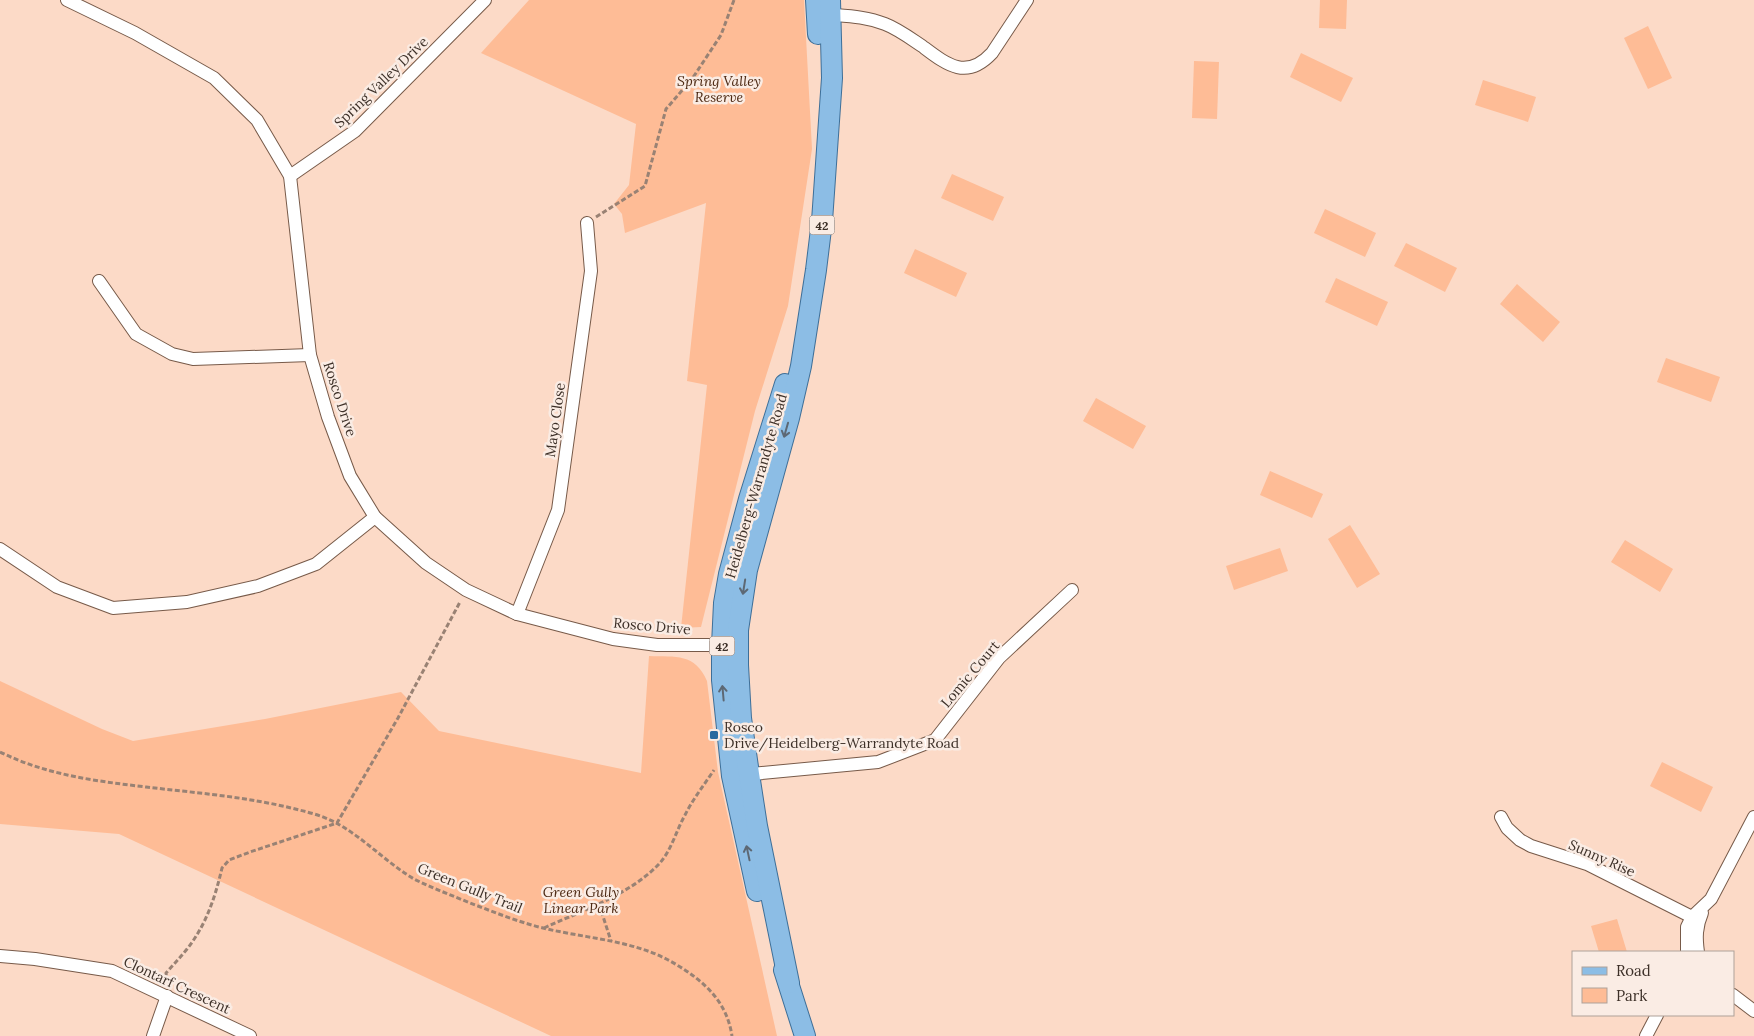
<svg xmlns="http://www.w3.org/2000/svg" width="1754" height="1036" font-family="Lora,serif">
<style>
.green{fill:#febc96}
.lines{fill:none;stroke-linecap:round;stroke-linejoin:round}
.street-casing{stroke:#775a49;stroke-width:14}
.primary-casing{stroke:#3e6f98;stroke-width:22}
.path{stroke:#998274;stroke-width:3;stroke-dasharray:5 2.5;stroke-linecap:butt}
.street{stroke:#fff;stroke-width:12}
.primary{stroke:#8cbde5;stroke-width:20}
.oneway{stroke:#5d6874}
.poi-dot{fill:#27699f;stroke:#faece4;stroke-width:2}
.labels{text-anchor:middle;dominant-baseline:central;stroke-width:5;stroke-linejoin:round;paint-order:stroke}
.shield{fill:#faece4;stroke:#766860;stroke-width:1}
.shield-label{font-size:12px;font-weight:bold;fill:#3d3028}
.park-label{font-size:14px;font-style:italic;fill:#4d2913;stroke:#faece4}
.street-label{font-size:14px;fill:#3d3028;stroke:#faece4}
.poi-label{font-size:14px;fill:#3d3028;stroke:#faece4;text-anchor:start}
</style>
<rect width="100%" height="100%" fill="#fcdac7"/>
<!-- green -->
<g class="green">
<path d="M529 0H804L812 149 788 306 755 411 701 627 681 628 707 385 687 381 706 203 625 233 622 214 614 204 629 185 636 124 481 53Z"/>
<path d="M1320 0H1347L1346 29 1319 28Z"/>
<path d="M1648 26 1672 78 1648 89 1624 38Z"/>
<path d="M1301 53 1353 78 1341 102 1290 77Z"/>
<path d="M1194 61 1219 62 1217 119 1192 118Z"/>
<path d="M1483 80 1536 97 1528 122 1475 105Z"/>
<path d="M952 174 1004 197 993 221 941 198Z"/>
<path d="M1325 209 1376 233 1365 257 1314 233Z"/>
<path d="M1406 243 1457 268 1445 292 1394 266Z"/>
<path d="M915 249 967 273 956 297 904 273Z"/>
<path d="M1336 278 1388 302 1377 326 1325 302Z"/>
<path d="M1517 284 1560 322 1543 342 1500 304Z"/>
<path d="M1666 358 1720 377 1711 402 1657 382Z"/>
<path d="M1096 398 1146 426 1133 449 1083 421Z"/>
<path d="M1270 471 1323 494 1312 518 1260 495Z"/>
<path d="M1350 525 1380 574 1357 588 1328 539Z"/>
<path d="M1625 540 1673 569 1660 592 1611 562Z"/>
<path d="M1280 548 1288 571 1234 590 1226 566Z"/>
<path d="M649 656C676 657 695 653 707 681L718 772 777 1036H551L119 834 0 824V681L102 729 133 741 265 719 401 692 439 731 641 773Z"/>
<path d="M1662 762 1713 787 1701 812 1650 786Z"/>
<path d="M1617 919 1627 952H1599L1591 926Z"/>
</g>
<g class="lines">
<!-- street casing -->
<g class="street-casing">
<g id="street">
<path d="M67 0 135 33 214 78 257 120 290 176 310 355 328 417 350 476 375 517 426 563 466 590 517 614 613 639 657 645H728"/>
<path d="M824 14C845 16 865 16 885 24 898 29 910 38 922 46 946 64 966 81 992 53L1027 0"/>
<path d="M290 176 355 131 485 0"/>
<path d="M99 281 136 334 172 354 193 359 310 355"/>
<path d="M0 549 57 587 113 608 187 602 258 586 316 564 375 517"/>
<path d="M517 614 558 510 591 271 587 223"/>
<path d="M742 775 878 762 935 740 999 658 1072 590"/>
<path d="M1501 817 1507 828 1520 840 1531 846 1587 864 1698 920"/>
<path d="M1687 952V927L1692 917 1711 899 1754 817"/>
<path d="M1698 952C1696 938 1696 927 1702 913"/>
<path d="M0 956 35 959 112 971 250 1036"/>
<path d="M1733 995 1754 1011"/>
<path d="M153 1036 167 996"/>
<path d="M1646 1036 1657 1015"/>
</g>
</g>
<!-- primary casing -->
<g class="primary-casing">
<g id="primary">
<path d="M816 0 818 34"/>
<path d="M757 891 732 776 722 680V645L724 603 729 574 749 499 785 384"/>
<path d="M784 970 805 1036"/>
<path d="M789 983 757 826 749 774 741 718 738 665V630L747 570 789 418 801 366 816 270 822 221 832 78 830 0"/>
</g>
</g>
<!-- path -->
<g class="path">
<path d="M596 217 645 186 666 109 692 79 721 35 734 0"/>
<path d="M0 752C47 775 95 781 146 787 197 793 250 797 299 810 312 813 326 817 338 824 365 839 387 863 414 879 432 888 451 895 470 903 494 912 518 922 543 928 588 939 637 940 677 965 705 982 727 1002 732 1036"/>
<path d="M599 904 611 941"/>
<path d="M544 928C581 911 629 895 658 865 671 852 676 831 685 815 693 799 704 785 714 770"/>
<path d="M167 983 166 973C173 965 180 958 187 949 206 925 215 898 222 868L229 860 250 852 337 823 398 718 460 602"/>
</g>
<!-- street -->
<use href="#street" class="street"/>
<!-- primary -->
<use href="#primary" class="primary"/>
</g>
<!-- one-way arrows -->
<defs><path id="oneway-shaft" d="M-6 0H5M1.5-3L5.5 0L1.5 3" fill="none" stroke-width="1.6" stroke-linecap="round" stroke-linejoin="round" transform="scale(1.25)"/></defs>
<g class="oneway">
<use href="#oneway-shaft" transform="translate(786 430) rotate(106)"/>
<use href="#oneway-shaft" transform="translate(744 587) rotate(99)"/>
<use href="#oneway-shaft" transform="translate(723 693) rotate(-95)"/>
<use href="#oneway-shaft" transform="translate(748 853) rotate(-102)"/>
</g>
<!-- markers -->
<rect class="poi-dot" x="709" y="730" width="10" height="10" rx="2.5"/>
<g class="labels">
<!-- shield labels -->
<g class="shield">
<rect x="809.5" y="215.5" width="25" height="19" rx="4"/>
<rect x="709.5" y="636.5" width="25" height="19" rx="4"/>
</g>
<g class="shield-label">
<text x="822" y="225">42</text>
<text x="722" y="646">42</text>
</g>
<!-- park labels -->
<g class="park-label">
<text x="719" y="81">Spring Valley<tspan x="719" dy="16">Reserve</tspan></text>
<text x="581" y="892">Green Gully<tspan x="581" dy="16">Linear Park</tspan></text>
</g>
<!-- street labels -->
<g class="street-label">
<text transform="translate(381 82) rotate(-44)">Spring Valley Drive</text>
<text transform="translate(340 399) rotate(72)">Rosco Drive</text>
<text transform="translate(555 420) rotate(-82)">Mayo Close</text>
<text transform="translate(756 486) rotate(-74)">Heidelberg-Warrandyte Road</text>
<text transform="translate(652 626) rotate(5)">Rosco Drive</text>
<text transform="translate(970 674) rotate(-50)">Lomic Court</text>
<text transform="translate(1602 858) rotate(24)">Sunny Rise</text>
<text transform="translate(470 888) rotate(22)">Green Gully Trail</text>
<text transform="translate(177 985) rotate(25)">Clontarf Crescent</text>
</g>
<!-- poi labels -->
<g class="poi-label">
<text x="724" y="727">Rosco<tspan x="724" dy="16">Drive/Heidelberg-Warrandyte Road</tspan></text>
</g>
</g>
<!-- legend -->
<rect x="1572" y="951" width="162" height="65" fill="#faece4" stroke="#aea199"/>
<rect x="1582" y="967" width="25" height="8" fill="#8cbde5" stroke="#aea199"/>
<text x="1616" y="976" font-size="15" fill="#3d3028">Road</text>
<rect x="1582" y="988" width="25" height="15" fill="#febc96" stroke="#aea199"/>
<text x="1616" y="1001" font-size="15" fill="#3d3028">Park</text>
</svg>
